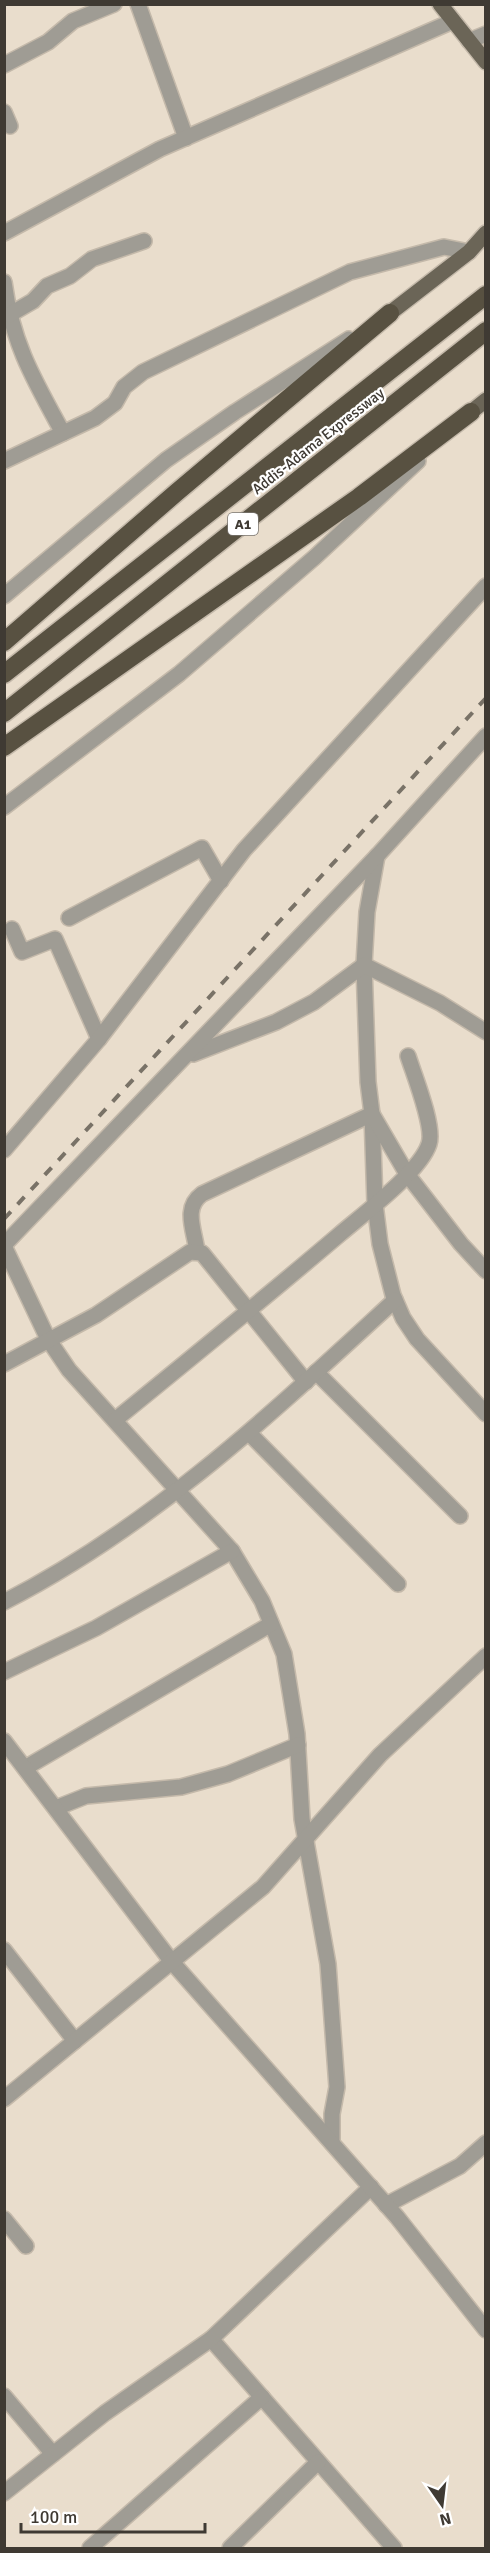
<svg xmlns="http://www.w3.org/2000/svg" width="490" height="2553" font-family="Signika,sans-serif">
<style>
.lines{fill:none;stroke-linecap:round;stroke-linejoin:round}
.minor-casing{stroke:#c4b9aa;stroke-width:18}
.tertiary-casing{stroke:#c4b9aa;stroke-width:18}
.primary-casing{stroke:#c4b9aa;stroke-width:18}
.motorway-casing{stroke:#c4b9aa;stroke-width:21}
.minor{stroke:#9f9c94;stroke-width:15}
.tertiary{stroke:#9f9c94;stroke-width:15}
.primary{stroke:#6b6557;stroke-width:15}
.motorway{stroke:#585141;stroke-width:18}
.rail{stroke:#797267;stroke-width:4;stroke-dasharray:10 10;stroke-linecap:butt}
.labels{text-anchor:middle;dominant-baseline:central;stroke-width:4.5;stroke-linejoin:round;paint-order:stroke}
.shield{fill:#fff;stroke:#797570;stroke-width:1.5}
.shield-label{font-size:14px;font-weight:bold;fill:#3f3a33}
.street-label{font-size:15px;fill:#3f3a33;stroke:#fff}
</style>
<rect width="100%" height="100%" fill="#e9ddcc"/>
<g class="lines">
<!-- minor casing -->
<g class="minor-casing">
<g id="minor">
<path d="M138 4 186 138"/>
<path d="M469 41 486 34"/>
<path d="M4 65 48 42 73 21 114 4"/>
<path d="M4 112 10 126"/>
<path d="M4 233 160 149 453 21"/>
<path d="M4 282C12 343 34 380 63 433"/>
<path d="M9 315 33 301 47 286 70 276 92 259 144 241"/>
<path d="M4 461 95 418 115 403 124 387 143 372 350 272 444 247 469 252"/>
<path d="M377 856 367 912 364 965 368 1082 372 1114 375 1204 380 1244 393 1295 403 1318 417 1339 486 1414"/>
<path d="M69 918 202 848 221 881"/>
<path d="M12 929 22 952 55 939 99 1039"/>
<path d="M193 1054 276 1022 314 1002 364 965 440 1003 486 1032"/>
<path d="M4 1150 99 1039 244 850 486 586"/>
<path d="M4 1245 377 856 486 736"/>
<path d="M4 1246 48 1339 69 1370 232 1551 262 1601 284 1654 297 1734 302 1819 328 1964 337 2087 332 2114V2143"/>
<path d="M197 1251C194 1229 183 1208 202 1194L372 1114 407 1174 461 1244 486 1271"/>
<path d="M4 1364 96 1315 190 1252 202 1253 306 1382"/>
<path d="M316 1372 460 1516"/>
<path d="M115 1420C190 1359 266 1297 340 1234 362 1215 420 1172 429 1144 435 1127 414 1075 408 1056"/>
<path d="M249 1433 398 1584"/>
<path d="M4 1602C153 1526 273 1412 395 1300"/>
<path d="M4 1672 96 1628 232 1551"/>
<path d="M25 1768 271 1624"/>
<path d="M56 1808 86 1796 181 1787 228 1774 298 1745"/>
<path d="M4 1950 75 2041"/>
<path d="M386 2205 460 2166 486 2143"/>
<path d="M4 2219 26 2246"/>
<path d="M211 2339 394 2548"/>
<path d="M4 2396 53 2454"/>
<path d="M4 2493 105 2413 211 2339 371 2187"/>
<path d="M90 2548 262 2397"/>
<path d="M230 2548 318 2462"/>
</g>
</g>
<!-- tertiary casing -->
<g class="tertiary-casing">
<g id="tertiary">
<path d="M4 596 166 460 235 412 349 339"/>
<path d="M4 807 179 674 315 557 418 461"/>
<path d="M4 1741 172 1962 397 2217 486 2330"/>
<path d="M4 2099 263 1887 380 1755 486 1656"/>
</g>
</g>
<!-- primary casing -->
<g class="primary-casing">
<g id="primary">
<path d="M440 4 486 62"/>
<path d="M390 313 469 252 486 233"/>
<path d="M471 412 486 400"/>
</g>
</g>
<!-- motorway casing -->
<g class="motorway-casing">
<g id="motorway">
<path d="M4 642 177 492 390 313"/>
<path d="M4 674 486 295"/>
<path d="M4 713 486 331"/>
<path d="M4 747 359 497 471 412"/>
</g>
</g>
<!-- minor -->
<use href="#minor" class="minor"/>
<!-- tertiary -->
<use href="#tertiary" class="tertiary"/>
<!-- primary -->
<use href="#primary" class="primary"/>
<!-- motorway -->
<use href="#motorway" class="motorway"/>
<!-- rail -->
<path class="rail" d="M4 1219 486 698"/>
</g>
<g class="labels">
<!-- shield labels -->
<rect class="shield" x="228" y="513" width="30" height="22" rx="4.5"/>
<g class="shield-label">
<text x="243" y="524">A1</text>
</g>
<!-- street labels -->
<g class="street-label">
<text transform="translate(318 441) rotate(-38)">Addis-Adama Expressway</text>
</g>
</g>
<!-- border -->
<rect width="490" height="2553" fill="none" stroke="#3f3a33" stroke-width="12"/>
<!-- north arrow -->
<g transform="translate(442 2505) rotate(166)" stroke="#ffffff" stroke-width="4.5" paint-order="stroke">
<path d="M0-4.5L10 22L0 15L-10 22Z" fill="#3f3a33"/>
<text y="-9" font-size="16" font-weight="bold" text-anchor="middle" fill="#3f3a33">N</text>
</g>
<!-- scale -->
<path d="M21 2523v9h184v-9" fill="none" stroke="#3f3a33" stroke-width="3"/>
<text x="30" y="2523" font-size="18" fill="#3f3a33" stroke="#ffffff" stroke-width="4.5" paint-order="stroke">100 m</text>
</svg>
